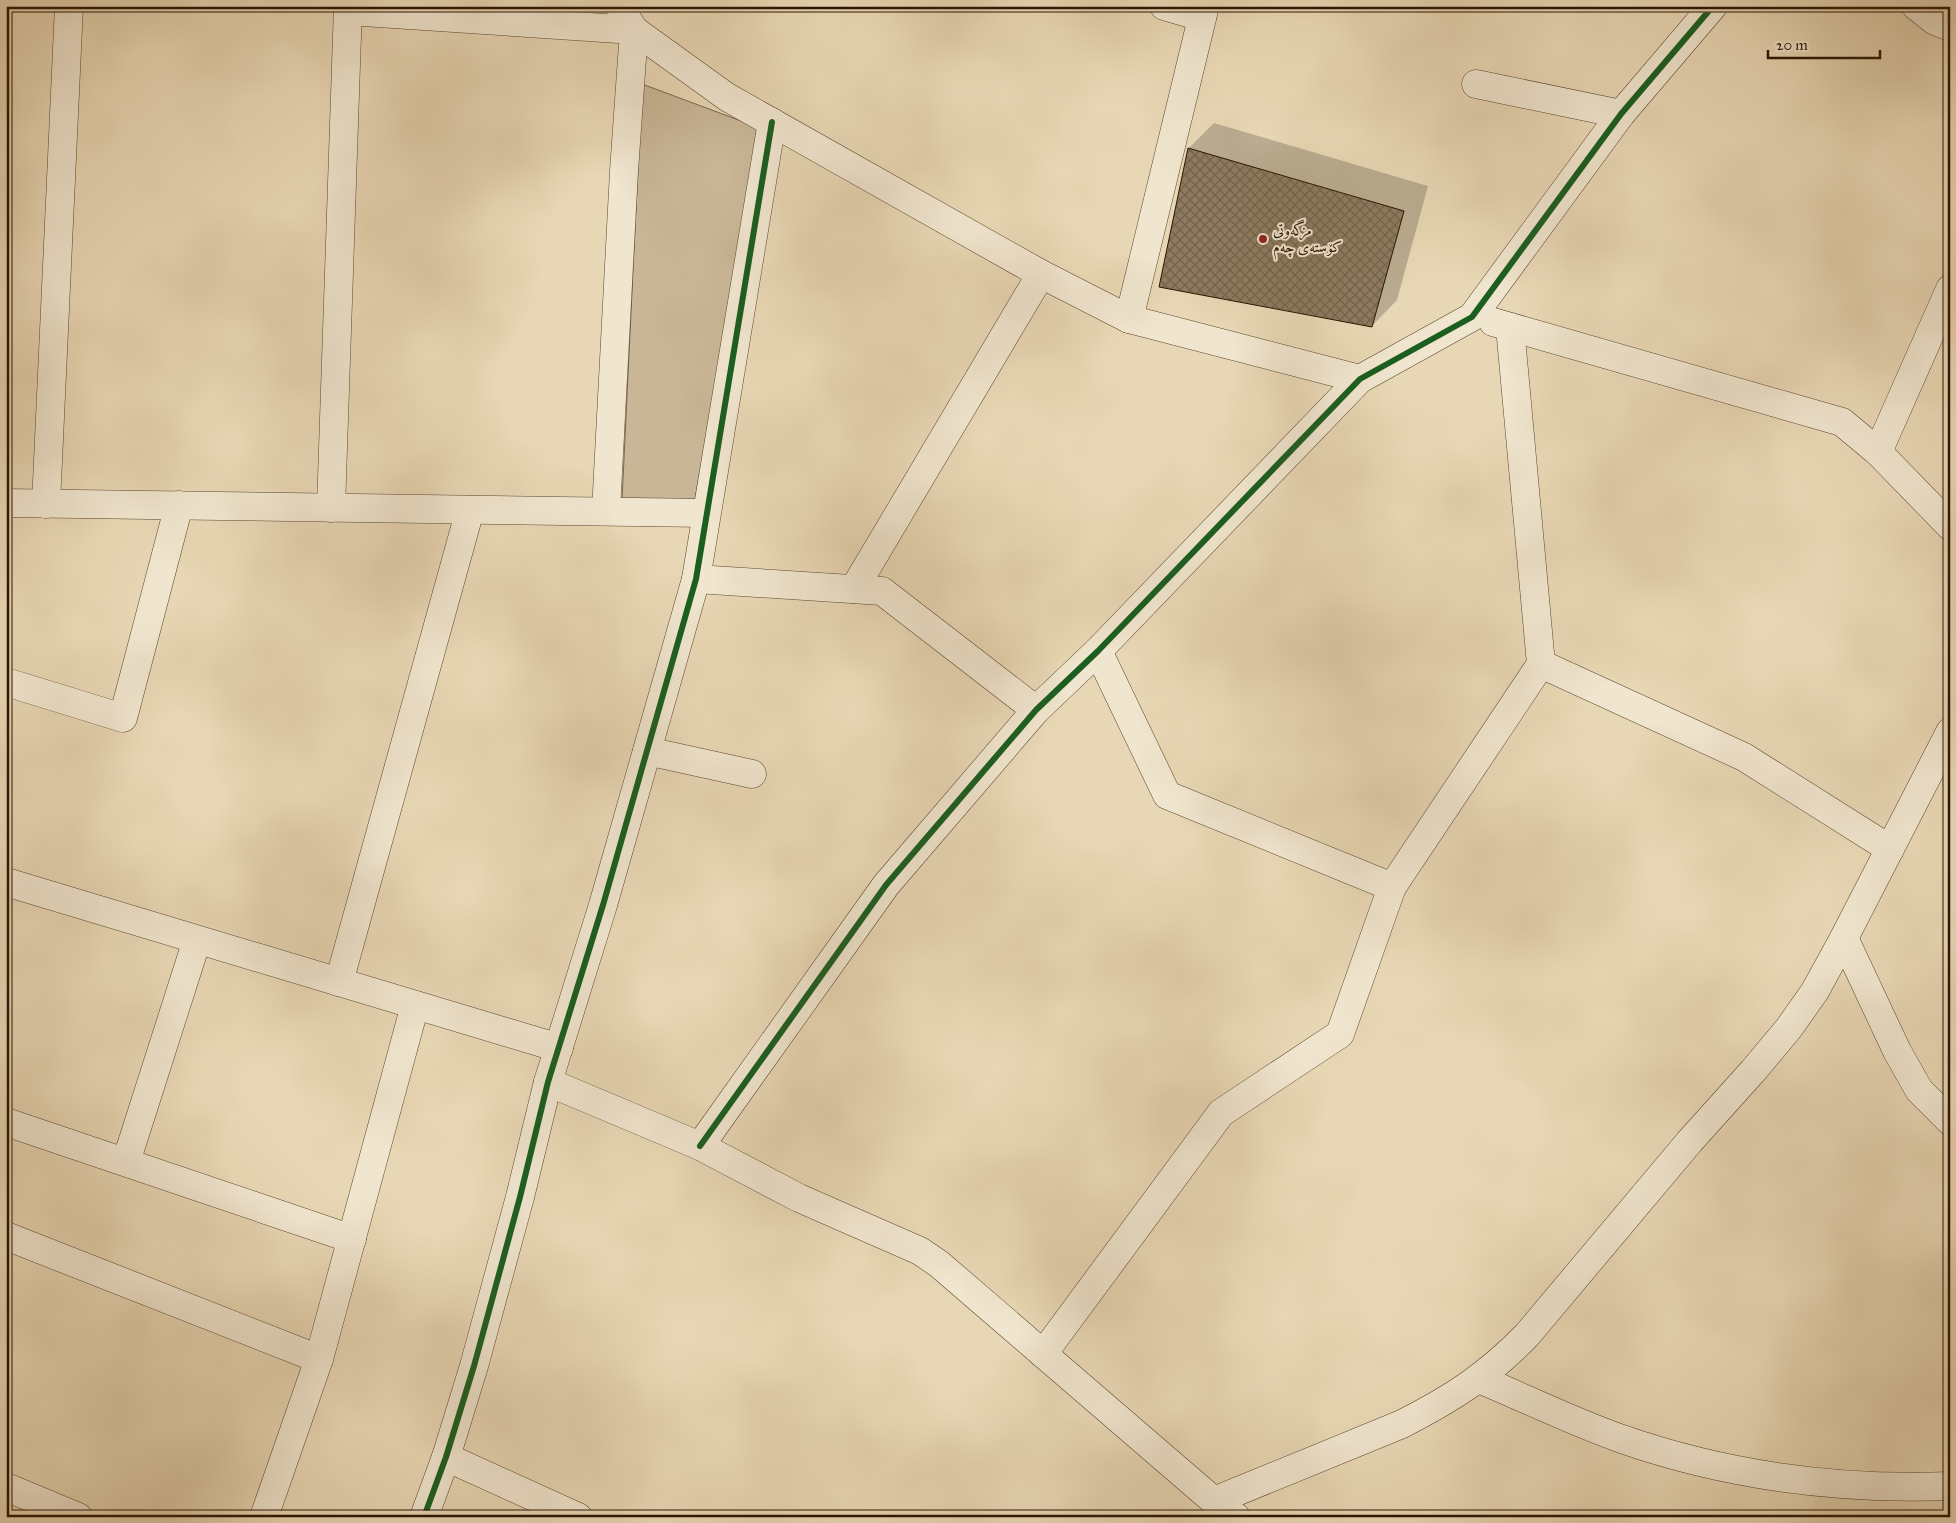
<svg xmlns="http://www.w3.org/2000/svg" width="1956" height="1523" font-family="'IM FELL Great Primer',Amiri,serif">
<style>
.green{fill:#c8b696;stroke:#79664c}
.shadow{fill:#0003}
.building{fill:url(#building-cross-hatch);stroke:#2a1502}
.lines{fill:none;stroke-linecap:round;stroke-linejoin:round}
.minor-casing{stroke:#5a462e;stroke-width:29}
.minor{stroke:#f0e5ce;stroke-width:28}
.cycleway-casing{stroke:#f0e5ce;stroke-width:9}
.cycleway{stroke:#1b5e20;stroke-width:6}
.poi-dot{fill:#8f2418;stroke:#f0e5ce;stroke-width:2}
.labels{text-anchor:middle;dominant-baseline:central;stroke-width:4;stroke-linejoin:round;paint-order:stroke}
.poi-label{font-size:15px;fill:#2a1502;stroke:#f0e5ce;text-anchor:start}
</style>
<defs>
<pattern id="building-cross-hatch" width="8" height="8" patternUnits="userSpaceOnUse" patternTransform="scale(1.25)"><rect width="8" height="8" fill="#8d7a5f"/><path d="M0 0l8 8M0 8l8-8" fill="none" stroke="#73634c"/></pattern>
</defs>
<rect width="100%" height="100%" fill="#e8d7b4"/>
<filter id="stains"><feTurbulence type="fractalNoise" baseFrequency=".004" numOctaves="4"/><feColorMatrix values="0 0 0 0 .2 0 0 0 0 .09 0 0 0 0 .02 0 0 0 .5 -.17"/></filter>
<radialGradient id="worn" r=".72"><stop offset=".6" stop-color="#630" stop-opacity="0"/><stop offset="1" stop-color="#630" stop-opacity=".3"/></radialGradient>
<!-- green -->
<path class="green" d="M642 84 760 128 695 499 622 500Z"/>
<!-- shadow -->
<path class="shadow" d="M1214 123 1428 186 1397 300 1372 326 1189 148Z"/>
<!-- building -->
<path class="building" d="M1188 148 1404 211 1372 327 1159 287Z"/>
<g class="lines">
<!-- minor casing -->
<g class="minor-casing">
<g id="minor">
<path d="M619 6 634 30 727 97 1041 274 1129 319 1360 379"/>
<path d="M1164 6 1202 17"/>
<path d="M1916 6 1935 21 1950 27"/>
<path d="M348 11 634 30 624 171 606 511"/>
<path d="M1476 84 1621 114"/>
<path d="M1129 319 1205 6"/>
<path d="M1493 322 1842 422 1878 452 1950 526"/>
<path d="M1878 452 1950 289"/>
<path d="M6 503 706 513"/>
<path d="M46 504 69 6"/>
<path d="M331 508 348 6"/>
<path d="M696 579 882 591 1036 710"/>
<path d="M854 589 1041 274"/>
<path d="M1098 651 1167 795 1392 887"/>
<path d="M1541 664 1744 757 1890 849"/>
<path d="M6 682 123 718 179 505"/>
<path d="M647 751 752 774"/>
<path d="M6 882 559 1048"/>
<path d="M1844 938 1897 1051 1919 1090 1950 1121"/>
<path d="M339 982 470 510"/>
<path d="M548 1082 700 1146 799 1198 920 1251 939 1264 1214 1501 1236 1517"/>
<path d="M6 1122 352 1239"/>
<path d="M700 1146 886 885 1036 710 1098 651 1360 379 1472 317 1621 114 1713 6"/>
<path d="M126 1162 197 940"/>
<path d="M6 1236 319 1359"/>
<path d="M1043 1354 1221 1113 1340 1034 1392 887 1541 664 1510 327"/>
<path d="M1479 1379C1525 1398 1571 1421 1619 1438 1724 1475 1838 1490 1950 1486"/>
<path d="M446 1457 578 1517"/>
<path d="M6 1487 78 1517"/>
<path d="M1214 1501 1402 1424C1453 1398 1487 1376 1527 1335L1690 1141 1753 1071 1789 1028 1815 991 1844 938 1950 732"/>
<path d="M264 1517 319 1359 415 1005"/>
<path d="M424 1517 446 1457 474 1366 520 1197 548 1082 603 905 696 579 772 122"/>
</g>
</g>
<!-- minor -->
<use href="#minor" class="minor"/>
<!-- cycleway casing -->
<g class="cycleway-casing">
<g id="cycleway">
<path d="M700 1146 886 885 1036 710 1098 651 1360 379 1472 317 1621 114 1713 6"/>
<path d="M424 1517 446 1457 474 1366 520 1197 548 1082 603 905 696 579 772 122"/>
</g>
</g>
<!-- cycleway -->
<use href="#cycleway" class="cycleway"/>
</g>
<!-- markers -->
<circle class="poi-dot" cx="1263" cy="239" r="5"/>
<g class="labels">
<!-- poi labels -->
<g class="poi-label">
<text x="1273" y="230">مزگه‌وتی<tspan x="1273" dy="17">کۆستەی چەم</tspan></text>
</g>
</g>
<!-- margin -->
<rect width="1956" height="1523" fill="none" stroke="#e8d7b4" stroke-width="25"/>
<rect x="8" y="8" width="1941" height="1508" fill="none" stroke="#2a1502" stroke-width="2.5"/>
<rect x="12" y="12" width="1931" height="1498" fill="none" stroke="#2a1502"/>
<!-- scale -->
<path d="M1768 50v8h112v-8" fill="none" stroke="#2a1502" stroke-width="2.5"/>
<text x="1776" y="50" font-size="15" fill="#2a1502" stroke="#f0e5ce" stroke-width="4" paint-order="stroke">20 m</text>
<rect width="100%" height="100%" filter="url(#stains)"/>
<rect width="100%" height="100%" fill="url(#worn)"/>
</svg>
